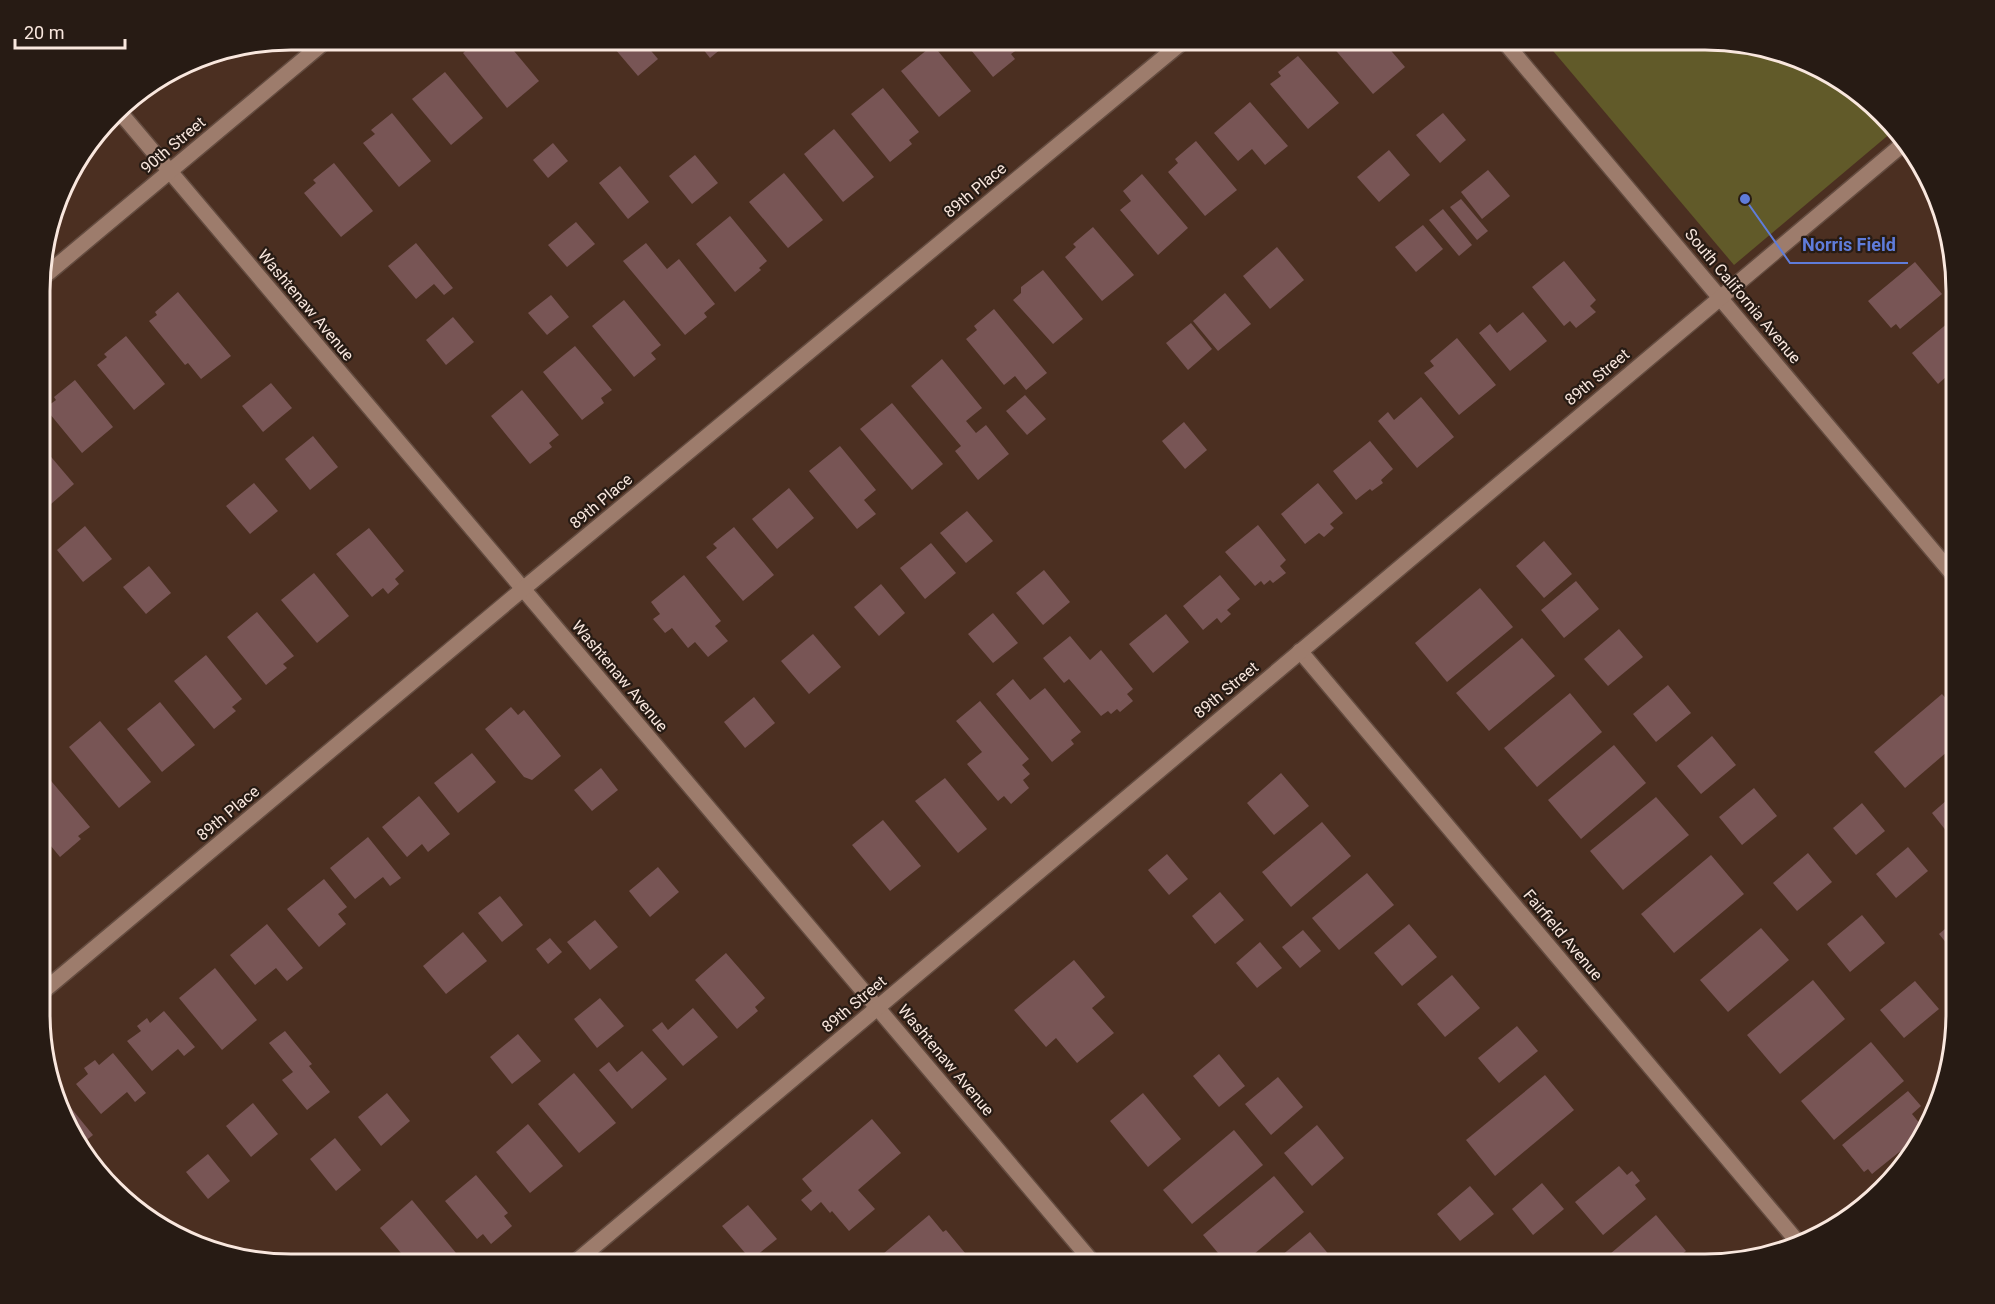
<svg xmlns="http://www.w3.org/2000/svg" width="1995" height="1304" font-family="Roboto,sans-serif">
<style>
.green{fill:#615a29}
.building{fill:#785555}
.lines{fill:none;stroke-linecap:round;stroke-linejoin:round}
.street-casing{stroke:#644c40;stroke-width:18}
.street{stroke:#9d7c6c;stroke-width:15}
.labels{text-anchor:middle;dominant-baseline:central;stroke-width:4.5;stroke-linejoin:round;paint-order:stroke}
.street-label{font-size:16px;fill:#f9e7de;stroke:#271b14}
.rim{fill:none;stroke:#f9e7de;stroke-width:3}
.leader{fill:none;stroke:#5f7cda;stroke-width:2}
.callout-dot{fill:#5f7cda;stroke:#271b14;stroke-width:2}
.callout-label{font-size:18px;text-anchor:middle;font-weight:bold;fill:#5f7cda;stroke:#271b14;stroke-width:4.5;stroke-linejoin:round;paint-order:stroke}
</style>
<rect width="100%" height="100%" fill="#4b2f21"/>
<!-- green -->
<path class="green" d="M1543 39H1705L1785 52 1845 82 1892 132 1734 265Z"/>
<!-- building -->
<g class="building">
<path d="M480 39H504L539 81 507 108 463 53Z"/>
<path d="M533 39H553L541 49Z"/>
<path d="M556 39H575L564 48Z"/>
<path d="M628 39H641L658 59 638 76 615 49Z"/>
<path d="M695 39H733L710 58Z"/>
<path d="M962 39H1014L1021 47 1011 54 1015 59 993 77Z"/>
<path d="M1326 39H1381L1405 67 1373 94Z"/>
<path d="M933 45 971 91 939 117 901 71Z"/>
<path d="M1298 56 1339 103 1308 129 1270 84 1281 76 1278 72Z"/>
<path d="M445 72 483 118 451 145 412 99Z"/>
<path d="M883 88 919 132 909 140 912 144 890 162 851 114Z"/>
<path d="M1250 102 1288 146 1265 165 1252 149 1238 161 1214 133Z"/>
<path d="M392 113 431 161 399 187 363 143 375 134 371 130Z"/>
<path d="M1443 113 1466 140 1440 163 1416 135Z"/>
<path d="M834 129 874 177 843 202 804 154Z"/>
<path d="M1196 141 1237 190 1205 216 1168 172 1178 163 1175 159Z"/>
<path d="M553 143 568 161 548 178 533 160Z"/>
<path d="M1389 150 1410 175 1379 202 1357 177Z"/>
<path d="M695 155 718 183 692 204 669 176Z"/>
<path d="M334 163 373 211 341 237 304 193 316 183 313 180Z"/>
<path d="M620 166 649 202 628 219 599 183Z"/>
<path d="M1488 170 1510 196 1482 219 1461 192Z"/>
<path d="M784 173 823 220 788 248 749 202Z"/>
<path d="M1142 174 1188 228 1158 255 1120 210 1131 201 1123 191Z"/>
<path d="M1461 199 1488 231 1477 240 1450 207Z"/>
<path d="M1443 209 1472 245 1459 256 1429 220Z"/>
<path d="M730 216 767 261 759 268 761 270 735 292 696 244Z"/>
<path d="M576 222 595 244 567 267 548 245Z"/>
<path d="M1423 225 1443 249 1416 272 1395 247Z"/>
<path d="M1093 227 1134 275 1102 301 1065 257 1076 247 1073 244Z"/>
<path d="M416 243 453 288 444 295 434 284 416 299 388 266Z"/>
<path d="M646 243 667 269 679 259 715 304 704 313 707 317 685 335 623 261Z"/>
<path d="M1277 247 1304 280 1270 309 1243 276Z"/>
<path d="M1564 261 1596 300 1590 306 1596 312 1576 328 1570 321 1564 326 1532 287Z"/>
<path d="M1915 262 1942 294 1900 329 1896 324 1891 328 1868 301Z"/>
<path d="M1043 270 1083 319 1053 344 1013 300 1021 293V287Z"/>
<path d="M178 292 231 356 201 379 188 363 185 365 149 321 157 315 155 312Z"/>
<path d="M1225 293 1251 324 1218 351 1193 321Z"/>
<path d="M551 295 569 317 547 335 528 313Z"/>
<path d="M624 300 661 345 651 353 656 359 634 377 592 326Z"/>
<path d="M994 309 1047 373 1026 390 1015 376 1004 385 966 339 977 330 974 326Z"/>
<path d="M1523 312 1547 341 1510 371 1479 333 1490 324 1497 333Z"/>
<path d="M453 317 474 342 446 365 426 340Z"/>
<path d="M1955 317V369L1938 384 1912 353Z"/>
<path d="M1191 323 1212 349 1188 370 1166 343Z"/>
<path d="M126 336 165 384 134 410 97 365 107 357 104 354Z"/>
<path d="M1457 338 1496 385 1459 415 1424 373 1434 366 1430 361Z"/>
<path d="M575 346 612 390 601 398 604 403 582 420 543 372Z"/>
<path d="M942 359 982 408 966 421 976 433 986 425 1009 454 978 480 955 451 961 446 911 386Z"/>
<path d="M75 380 113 427 82 453 45 408 56 400 54 397Z"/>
<path d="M271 383 292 408 263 432 242 406Z"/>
<path d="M522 390 559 435 549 443 552 447 530 464 491 416Z"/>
<path d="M1025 395 1046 419 1027 435 1006 411Z"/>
<path d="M1421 397 1454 437 1417 468 1378 421 1388 412 1394 420Z"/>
<path d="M892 403 943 464 912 490 860 429Z"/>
<path d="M1184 422 1207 450 1185 469 1162 441Z"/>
<path d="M313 436 338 467 310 490 285 459Z"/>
<path d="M1370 441 1393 469 1381 480 1383 483 1372 491 1370 489 1356 500 1333 471Z"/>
<path d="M41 445 74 484 51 504 41 503Z"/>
<path d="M840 446 876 490 864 500 876 514 857 529 809 471Z"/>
<path d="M254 483 278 511 250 534 226 506Z"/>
<path d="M1318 483 1343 513 1330 524 1334 528 1324 537 1319 533 1305 544 1281 514Z"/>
<path d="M789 488 814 518 777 549 752 519Z"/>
<path d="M967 511 993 541 966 563 940 533Z"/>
<path d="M1258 525 1286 560 1280 566 1286 573 1273 583 1270 580 1264 585 1261 581 1255 586 1225 552Z"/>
<path d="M85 526 112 559 83 582 57 550Z"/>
<path d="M734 527 774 575 743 601 706 557 717 548 713 544Z"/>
<path d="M369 528 404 571 395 579 399 584 388 594 383 588 372 597 336 554Z"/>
<path d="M1544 541 1572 574 1544 598 1516 566Z"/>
<path d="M931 543 956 573 925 599 900 568Z"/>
<path d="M149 566 171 593 146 614 123 587Z"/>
<path d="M1044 570 1070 602 1043 625 1016 593Z"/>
<path d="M314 573 349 616 317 643 281 600Z"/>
<path d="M684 575 721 621 715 626 728 641 708 657 695 642 688 648 672 628 665 633 653 619 660 614 651 602Z"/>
<path d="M1220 575 1240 599 1227 610 1231 614 1221 623 1217 618 1203 630 1183 606Z"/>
<path d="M1576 581 1599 609 1564 638 1541 610Z"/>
<path d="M881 584 905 613 879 636 854 607Z"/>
<path d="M1480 588 1513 627 1447 682 1415 643Z"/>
<path d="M257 612 294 656 283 664 287 668 266 685 227 637Z"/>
<path d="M993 613 1018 643 993 663 968 634Z"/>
<path d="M1166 614 1189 642 1153 673 1129 644Z"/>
<path d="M1619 629 1643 657 1608 686 1584 659Z"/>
<path d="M813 634 841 667 809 694 781 661Z"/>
<path d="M1070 636 1090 660 1101 650 1133 689 1127 694 1133 701 1120 712 1117 709 1111 714 1108 711 1101 716 1069 679 1064 683 1043 658Z"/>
<path d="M1522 638 1555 676 1489 731 1456 693Z"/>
<path d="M206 655 242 699 232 707 236 711 214 729 174 681Z"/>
<path d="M1013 679 1030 700 1045 688 1081 732 1071 740 1074 744 1052 762 996 694Z"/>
<path d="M1668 685 1691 713 1656 742 1633 714Z"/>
<path d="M1570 693 1602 732 1537 787 1504 748Z"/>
<path d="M1942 694 1955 709V745L1905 788 1874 752Z"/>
<path d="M754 697 775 723 745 748 724 722Z"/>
<path d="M980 701 1029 759 1022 765 1030 774 1023 780 1029 788 1011 804 1004 796 998 801 967 764 982 752 956 721Z"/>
<path d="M160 702 195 745 162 772 127 729Z"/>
<path d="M511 707 518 715 524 710 561 756 532 780 524 777 485 729Z"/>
<path d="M100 721 151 782 119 808 69 747Z"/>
<path d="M1712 736 1736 765 1701 794 1677 766Z"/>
<path d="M1614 745 1646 783 1581 839 1548 800Z"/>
<path d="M472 753 496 782 458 813 434 783Z"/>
<path d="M601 768 618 790 592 811 574 790Z"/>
<path d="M41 769 90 827 78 836 81 839 60 857 41 834Z"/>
<path d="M1281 773 1309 806 1274 835 1247 803Z"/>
<path d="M945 778 987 829 958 853 915 801Z"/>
<path d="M1754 788 1777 816 1742 845 1719 817Z"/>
<path d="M1955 793V842L1932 813Z"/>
<path d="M419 796 450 834 428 852 422 844 407 857 382 827Z"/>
<path d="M1656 797 1689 835 1623 890 1590 851Z"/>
<path d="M1862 803 1885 831 1856 855 1833 828Z"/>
<path d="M883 820 921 866 890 891 852 845Z"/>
<path d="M1322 822 1351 856 1291 907 1262 872Z"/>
<path d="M368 837 401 878 390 886 383 877 355 899 330 868Z"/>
<path d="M1908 847 1928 871 1896 898 1876 874Z"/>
<path d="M1808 853 1832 882 1797 911 1773 883Z"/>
<path d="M1167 854 1188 879 1169 895 1148 870Z"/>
<path d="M1711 855 1744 894 1674 953 1641 914Z"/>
<path d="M658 867 679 892 650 917 629 891Z"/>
<path d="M1367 873 1394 905 1339 950 1312 918Z"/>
<path d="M324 879 347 907 338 914 346 924 319 947 287 909Z"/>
<path d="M1220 892 1244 920 1215 944 1192 916Z"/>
<path d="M500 896 523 925 502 942 478 913Z"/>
<path d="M1862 915 1885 943 1850 972 1827 944Z"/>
<path d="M595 920 618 947 590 970 567 942Z"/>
<path d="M1952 923 1955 927V947L1952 950 1939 934Z"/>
<path d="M267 924 303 968 287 981 276 968 255 985 230 955Z"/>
<path d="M1409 924 1437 957 1402 986 1374 953Z"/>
<path d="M1761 928 1789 960 1728 1012 1700 980Z"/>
<path d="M1303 930 1321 951 1300 968 1282 947Z"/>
<path d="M463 932 487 961 446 994 423 966Z"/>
<path d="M550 938 562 952 548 964 536 949Z"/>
<path d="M1260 942 1282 968 1257 988 1236 963Z"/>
<path d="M726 953 765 998 755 1007 758 1011 737 1029 695 980Z"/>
<path d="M1074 960 1105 997 1092 1008 1114 1033 1077 1063 1056 1038 1046 1047 1014 1010Z"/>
<path d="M215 968 257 1020 222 1050 179 998Z"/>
<path d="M1452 975 1480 1008 1445 1037 1417 1004Z"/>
<path d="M1813 980 1845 1019 1780 1074 1747 1035Z"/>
<path d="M1915 981 1939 1009 1904 1038 1880 1010Z"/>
<path d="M600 998 624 1026 597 1048 574 1019Z"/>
<path d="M693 1008 718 1037 683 1066 652 1030 662 1022 668 1030Z"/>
<path d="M164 1011 195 1047 184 1056 178 1049 152 1071 127 1041 141 1031 137 1026 147 1018 150 1023Z"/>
<path d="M1517 1026 1538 1051 1499 1083 1478 1058Z"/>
<path d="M285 1031 312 1064 309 1066 330 1092 307 1110 282 1080 293 1072 269 1043Z"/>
<path d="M518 1034 541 1061 512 1084 490 1057Z"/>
<path d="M1871 1042 1904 1081 1834 1140 1801 1101Z"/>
<path d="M642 1051 667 1079 632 1109 599 1070 609 1062 617 1072Z"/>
<path d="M113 1053 146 1093 135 1102 127 1092 101 1114 76 1084 88 1074 84 1068 95 1060 99 1065Z"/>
<path d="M1219 1054 1245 1086 1219 1107 1193 1076Z"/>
<path d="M574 1073 616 1123 579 1153 538 1104Z"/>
<path d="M1545 1075 1574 1110 1495 1176 1466 1140Z"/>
<path d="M1278 1077 1303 1107 1271 1135 1245 1104Z"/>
<path d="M1908 1091 1921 1106 1912 1114 1925 1130 1924 1132 1872 1174 1868 1169 1864 1172 1842 1145Z"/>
<path d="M387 1093 410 1121 381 1146 358 1117Z"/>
<path d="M1143 1093 1181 1139 1148 1167 1110 1121Z"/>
<path d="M62 1097 93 1135 79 1146 73 1140 59 1099Z"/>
<path d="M253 1103 278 1134 251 1157 226 1126Z"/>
<path d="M872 1119 901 1153 858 1190 875 1209 849 1231 832 1211 830 1213 821 1202 811 1211 801 1200 812 1191 802 1179Z"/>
<path d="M528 1124 563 1166 530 1193 496 1152Z"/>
<path d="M1317 1125 1344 1158 1312 1186 1284 1153Z"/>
<path d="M1234 1130 1263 1165 1192 1224 1163 1190Z"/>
<path d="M335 1138 361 1170 336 1191 310 1159Z"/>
<path d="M208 1154 230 1181 208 1199 186 1172Z"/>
<path d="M1619 1166 1627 1175 1632 1171 1640 1181 1635 1185 1646 1199 1603 1235 1575 1202Z"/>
<path d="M476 1175 508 1213 504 1216 512 1226 491 1244 483 1234 477 1239 445 1201Z"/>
<path d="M1274 1176 1304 1212 1241 1265H1228L1203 1235Z"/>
<path d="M1542 1183 1564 1209 1533 1235 1512 1209Z"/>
<path d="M1470 1186 1494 1214 1460 1241 1437 1214Z"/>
<path d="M412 1200 466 1265H411L380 1228Z"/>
<path d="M748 1205 777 1239 751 1260 722 1226Z"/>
<path d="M929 1215 943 1232 946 1230 975 1265H870Z"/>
<path d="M1656 1215 1686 1251 1669 1264 1597 1265Z"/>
<path d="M1310 1232 1336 1263 1334 1265H1270Z"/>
<path d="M704 1254 713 1265H691Z"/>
</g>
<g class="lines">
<!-- street casing -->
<g class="street-casing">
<g id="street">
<path d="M1502 39 1955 577"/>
<path d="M118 110 1095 1265"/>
<path d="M41 279 328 39"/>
<path d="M1300 651 1797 1241"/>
<path d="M41 993 523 589 1186 39"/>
<path d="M572 1265 1903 144"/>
</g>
</g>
<!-- street -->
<use href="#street" class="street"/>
</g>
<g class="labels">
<!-- street labels -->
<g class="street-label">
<text transform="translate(173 145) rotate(-40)">90th Street</text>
<text transform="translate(975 190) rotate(-40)">89th Place</text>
<text transform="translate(1743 296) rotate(50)">South California Avenue</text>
<text transform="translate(306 305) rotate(50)">Washtenaw Avenue</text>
<text transform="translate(1597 377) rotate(-40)">89th Street</text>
<text transform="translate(601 501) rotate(-40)">89th Place</text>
<text transform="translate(620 676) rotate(50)">Washtenaw Avenue</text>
<text transform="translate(1226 690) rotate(-40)">89th Street</text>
<text transform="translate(228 813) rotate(-40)">89th Place</text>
<text transform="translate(1563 935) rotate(50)">Fairfield Avenue</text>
<text transform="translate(854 1004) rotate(-40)">89th Street</text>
<text transform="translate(946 1060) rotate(50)">Washtenaw Avenue</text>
</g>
</g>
<!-- crop -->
<path d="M0 0H1995V1304H0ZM291 50H1705A241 241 0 0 1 1946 291V1013A241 241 0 0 1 1705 1254H291A241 241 0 0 1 50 1013V291A241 241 0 0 1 291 50Z" fill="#271b14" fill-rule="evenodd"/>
<path class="rim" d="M291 50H1705A241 241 0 0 1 1946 291V1013A241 241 0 0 1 1705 1254H291A241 241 0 0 1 50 1013V291A241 241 0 0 1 291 50Z"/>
<!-- callouts -->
<path class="leader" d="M1745 199L1790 263H1908"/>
<circle class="callout-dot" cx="1745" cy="199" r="6"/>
<g class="callout-label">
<text x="1849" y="251">Norris Field</text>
</g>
<!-- scale -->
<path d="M15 39v9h110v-9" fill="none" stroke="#f9e7de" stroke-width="3"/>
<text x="24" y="39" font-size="18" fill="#f9e7de" stroke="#271b14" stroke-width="4.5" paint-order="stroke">20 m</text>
</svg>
